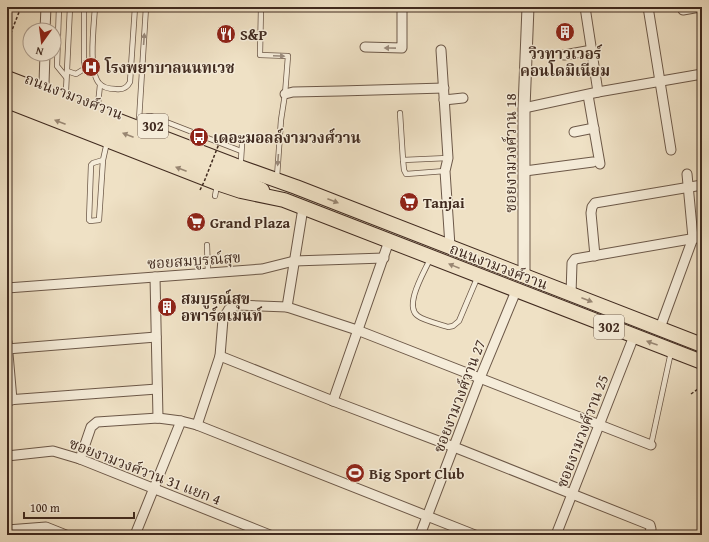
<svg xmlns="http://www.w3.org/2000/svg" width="709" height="542" font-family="'Gentium Book Plus','Noto Serif Thai',serif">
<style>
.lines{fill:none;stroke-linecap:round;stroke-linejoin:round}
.service-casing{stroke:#6c5848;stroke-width:6}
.minor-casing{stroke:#6c5848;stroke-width:11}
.tertiary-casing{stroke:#6c5848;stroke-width:13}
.primary-casing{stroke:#402a1f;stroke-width:16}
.path{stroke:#402a1f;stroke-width:1.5;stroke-dasharray:3 2;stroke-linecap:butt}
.service{stroke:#f5ecd9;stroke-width:4.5}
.minor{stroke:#f5ecd9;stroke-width:9}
.tertiary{stroke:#f5ecd9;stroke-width:11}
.primary{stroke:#efe1c5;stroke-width:14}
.path-bridge{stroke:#402a1f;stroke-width:1.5;stroke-dasharray:3 2;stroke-linecap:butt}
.oneway{fill:#9a8b7c}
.oneway2{fill:#988672}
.labels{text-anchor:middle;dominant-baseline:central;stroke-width:3;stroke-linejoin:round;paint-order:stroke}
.shield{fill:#f5ecd9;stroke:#766457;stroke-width:1}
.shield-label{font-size:14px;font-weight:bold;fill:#402a1f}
.poi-label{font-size:15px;font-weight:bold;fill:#402a1f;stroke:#f5ecd9;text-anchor:start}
.street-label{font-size:15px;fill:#402a1f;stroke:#f5ecd9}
</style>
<rect width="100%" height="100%" fill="#efe1c5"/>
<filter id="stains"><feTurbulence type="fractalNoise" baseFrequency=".005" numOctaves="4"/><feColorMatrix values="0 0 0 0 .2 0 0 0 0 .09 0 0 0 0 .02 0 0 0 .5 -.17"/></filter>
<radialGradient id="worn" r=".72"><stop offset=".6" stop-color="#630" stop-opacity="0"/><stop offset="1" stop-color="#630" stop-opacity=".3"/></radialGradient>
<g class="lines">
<!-- service casing -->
<g class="service-casing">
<g id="service">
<path d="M59 7 57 66 66 77"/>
<path d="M95 7C94 24 88 71 99 83 103 88 110 89 116 89 123 90 127 88 130 82L135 7"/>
<path d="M261 7 260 55 288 56 285 94 281 120 277 177"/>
<path d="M7 13 9 7"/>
<path d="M67 71 76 74 84 69V7"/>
<path d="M66 91 70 7"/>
<path d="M98 104 100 85"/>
<path d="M400 113 403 160"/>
<path d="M139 120 146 7"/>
<path d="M140 121 148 116H151L241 151"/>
<path d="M103 160 93 163 91 165 89 220 90 221 99 220 103 160 107 142"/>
<path d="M241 160 242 144"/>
<path d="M445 171 406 174 404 170 403 160 448 158"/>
<path d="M215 196 217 185"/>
<path d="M207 245 208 272"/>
<path d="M430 259C425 271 403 306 418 316 425 321 440 324 448 327L453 326 459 321 478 276"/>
<path d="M651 445 671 352"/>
</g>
</g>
<!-- minor casing -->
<g class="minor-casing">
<g id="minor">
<path d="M585 7 598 92"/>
<path d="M648 7 671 150"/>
<path d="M683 10 700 7"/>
<path d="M45 30 46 7"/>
<path d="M365 47 402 48V7"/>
<path d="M441 50 448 158 445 171 450 246"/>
<path d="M564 55 592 50"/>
<path d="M44 83 45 54"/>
<path d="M285 94 293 92 340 91 444 88"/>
<path d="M588 95 600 164"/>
<path d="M444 100 463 98"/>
<path d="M524 108 598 92 702 74"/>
<path d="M574 132 594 128"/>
<path d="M525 171 593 162"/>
<path d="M595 256 591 213 592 207 595 203 702 185"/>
<path d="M155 277 158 418"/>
<path d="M7 288 262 269 294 261 384 258"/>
<path d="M571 294 572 263 575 259 702 237"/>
<path d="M287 307 303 208"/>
<path d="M660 328 693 238 687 174"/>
<path d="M7 342 12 400"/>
<path d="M7 349 156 337"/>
<path d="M220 356 333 401 454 447 650 525 651 529 649 535"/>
<path d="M7 400 157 389"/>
<path d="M333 401 389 241"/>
<path d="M197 425 220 356 223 319 229 309 238 305 287 307 357 330 651 445"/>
<path d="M7 456 53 451 80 459 270 535"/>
<path d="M80 459 91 427 97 422 158 418 181 421 197 425 475 535"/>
<path d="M7 530 46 527 66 535"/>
<path d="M135 535 181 421"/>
<path d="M420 535 480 378 516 291"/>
<path d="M556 535 634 336"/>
</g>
</g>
<!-- tertiary casing -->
<g class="tertiary-casing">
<path id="tertiary" d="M524 276V108L528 7"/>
</g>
<!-- primary casing -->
<g class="primary-casing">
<g id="primary">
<path d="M7 78 234 165 296 187 702 345"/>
<path d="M7 89 230 174 262 190"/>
<path d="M7 101 217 183 241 191 284 200 702 362"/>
</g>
</g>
<!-- path -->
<g class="path">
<path d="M7 43 21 7"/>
<path d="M691 394 702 386"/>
</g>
<!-- service -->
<use href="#service" class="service"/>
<!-- minor -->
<use href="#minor" class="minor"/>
<!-- tertiary -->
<use href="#tertiary" class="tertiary"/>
<!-- primary -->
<use href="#primary" class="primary"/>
<!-- path-bridge -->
<path class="path-bridge" d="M200 190 204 182 222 136"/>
</g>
<!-- one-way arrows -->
<defs><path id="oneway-solid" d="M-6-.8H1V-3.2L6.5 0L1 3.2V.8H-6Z"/></defs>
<g class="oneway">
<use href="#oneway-solid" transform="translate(144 39) rotate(-86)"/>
<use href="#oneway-solid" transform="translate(390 48) rotate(-179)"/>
<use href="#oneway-solid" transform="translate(279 56) rotate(2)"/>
<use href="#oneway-solid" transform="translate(278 160) rotate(94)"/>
</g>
<g class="oneway2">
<use href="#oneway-solid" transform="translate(60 122) rotate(-159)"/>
<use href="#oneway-solid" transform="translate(128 135) rotate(-159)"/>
<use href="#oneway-solid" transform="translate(181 169) rotate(-159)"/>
<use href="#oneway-solid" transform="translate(333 201) rotate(21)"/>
<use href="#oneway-solid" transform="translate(454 266) rotate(-158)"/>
<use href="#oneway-solid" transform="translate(587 300) rotate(21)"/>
<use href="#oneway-solid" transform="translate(652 343) rotate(-160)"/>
</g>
<!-- icons -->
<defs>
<g id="building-disc" transform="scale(1)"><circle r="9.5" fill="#8f2418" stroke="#f5ecd9"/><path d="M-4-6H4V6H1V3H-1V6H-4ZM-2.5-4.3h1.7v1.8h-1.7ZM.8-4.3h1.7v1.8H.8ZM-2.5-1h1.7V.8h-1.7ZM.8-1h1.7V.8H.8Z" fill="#fff"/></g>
<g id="restaurant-disc" transform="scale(1)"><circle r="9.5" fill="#8f2418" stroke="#f5ecd9"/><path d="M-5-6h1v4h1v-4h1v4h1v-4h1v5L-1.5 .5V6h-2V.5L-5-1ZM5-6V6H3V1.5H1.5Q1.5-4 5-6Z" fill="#fff"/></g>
<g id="hospital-disc" transform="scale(1)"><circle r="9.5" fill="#8f2418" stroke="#f5ecd9"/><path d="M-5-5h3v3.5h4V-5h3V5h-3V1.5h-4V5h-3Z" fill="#fff"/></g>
<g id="bus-disc" transform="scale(1)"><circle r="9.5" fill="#8f2418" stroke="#f5ecd9"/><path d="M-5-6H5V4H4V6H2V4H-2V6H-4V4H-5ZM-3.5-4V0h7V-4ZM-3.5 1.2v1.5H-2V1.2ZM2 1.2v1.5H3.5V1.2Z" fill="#fff"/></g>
<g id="supermarket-disc" transform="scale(1)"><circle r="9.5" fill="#8f2418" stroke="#f5ecd9"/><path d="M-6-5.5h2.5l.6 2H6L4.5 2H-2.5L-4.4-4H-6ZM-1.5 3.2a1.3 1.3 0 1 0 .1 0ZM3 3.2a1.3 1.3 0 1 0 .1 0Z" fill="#fff"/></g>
<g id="stadium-disc" transform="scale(1)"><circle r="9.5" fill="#8f2418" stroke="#f5ecd9"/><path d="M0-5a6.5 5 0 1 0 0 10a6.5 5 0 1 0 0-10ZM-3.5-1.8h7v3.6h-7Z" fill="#fff"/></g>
</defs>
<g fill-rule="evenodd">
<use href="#building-disc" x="565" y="32"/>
<use href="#restaurant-disc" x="226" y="34"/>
<use href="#hospital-disc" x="91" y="67"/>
<use href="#bus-disc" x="199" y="137"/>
<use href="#supermarket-disc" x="409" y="202"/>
<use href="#supermarket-disc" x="196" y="222"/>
<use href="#building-disc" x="167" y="307"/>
<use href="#stadium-disc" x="355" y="473"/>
</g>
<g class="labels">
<!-- shield labels -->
<g class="shield">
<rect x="138" y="114" width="30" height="24" rx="3"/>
<rect x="594" y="315" width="30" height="24" rx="3"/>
</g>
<g class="shield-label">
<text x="153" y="126">302</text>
<text x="609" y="327">302</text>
</g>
<!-- poi labels -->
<g class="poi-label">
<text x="240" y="34">S&amp;P</text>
<text x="565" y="53" text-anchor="middle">วิวทาวเวอร์<tspan x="565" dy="17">คอนโดมิเนียม</tspan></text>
<text x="105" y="67">โรงพยาบาลนนทเวช</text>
<text x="213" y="137">เดอะมอลล์งามวงศ์วาน</text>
<text x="423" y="202">Tanjai</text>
<text x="210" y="222">Grand Plaza</text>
<text x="181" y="298">สมบูรณ์สุข<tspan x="181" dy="17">อพาร์ตเมนท์</tspan></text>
<text x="369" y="473">Big Sport Club</text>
</g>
<!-- street labels -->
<g class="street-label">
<text transform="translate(74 96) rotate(21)">ถนนงามวงศ์วาน</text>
<text transform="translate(510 153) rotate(-90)">ซอยงามวงศ์วาน 18</text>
<text transform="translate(194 260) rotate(-4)">ซอยสมบูรณ์สุข</text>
<text transform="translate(499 266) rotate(21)">ถนนงามวงศ์วาน</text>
<text transform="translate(459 396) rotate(-69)">ซอยงามวงศ์วาน 27</text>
<text transform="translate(582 431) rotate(-69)">ซอยงามวงศ์วาน 25</text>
<text transform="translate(145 471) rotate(21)">ซอยงามวงศ์วาน 31 แยก 4</text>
</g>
</g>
<!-- margin -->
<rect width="709" height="542" fill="none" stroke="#efe1c5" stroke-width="24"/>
<rect x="8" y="8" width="693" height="526" fill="none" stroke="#402a1f" stroke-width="2"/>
<rect x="12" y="12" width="685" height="518" fill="none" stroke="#402a1f"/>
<!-- north arrow -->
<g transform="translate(42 42) rotate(194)"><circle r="19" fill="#f5ecd9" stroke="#ad9e8f"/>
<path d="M0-3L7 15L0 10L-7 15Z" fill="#8f2418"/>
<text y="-6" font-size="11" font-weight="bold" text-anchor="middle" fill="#402a1f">N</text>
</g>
<!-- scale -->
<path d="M24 512v6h110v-6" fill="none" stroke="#402a1f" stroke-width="2"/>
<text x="30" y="512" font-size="12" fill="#402a1f" stroke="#f5ecd9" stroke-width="3" paint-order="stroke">100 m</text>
<rect width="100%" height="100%" filter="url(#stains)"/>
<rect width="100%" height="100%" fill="url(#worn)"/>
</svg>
